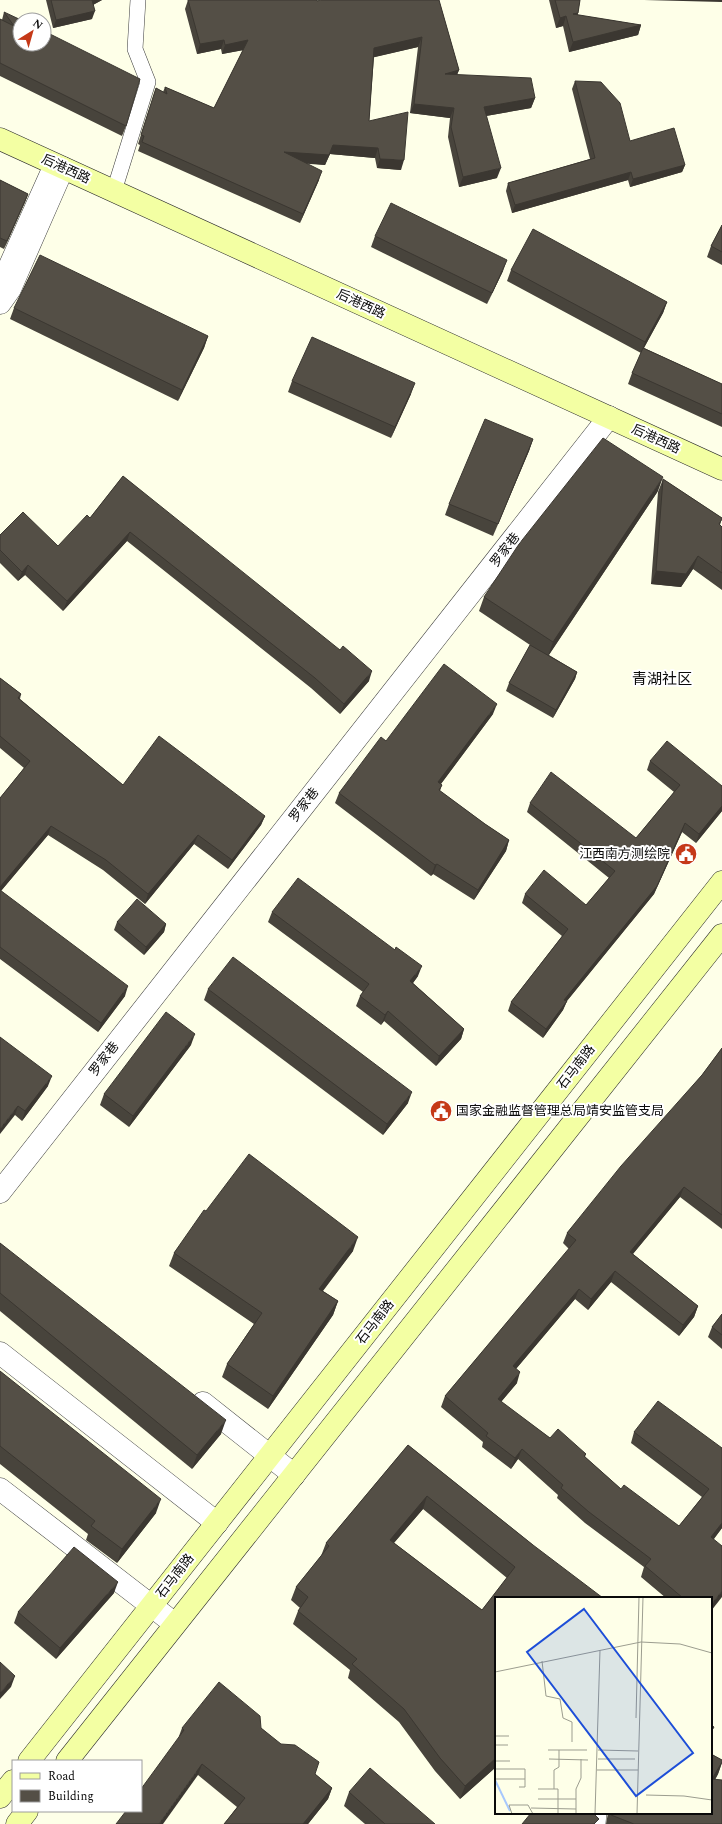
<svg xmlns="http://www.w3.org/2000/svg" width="722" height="1824" font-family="Spectral,'Noto Sans SC',serif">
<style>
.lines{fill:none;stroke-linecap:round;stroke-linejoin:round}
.lane-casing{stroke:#3d3d3d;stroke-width:16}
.street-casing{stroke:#3d3d3d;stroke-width:23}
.secondary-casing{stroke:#2c2c2c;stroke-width:23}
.lane{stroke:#fff;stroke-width:15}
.street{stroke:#fff;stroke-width:22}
.secondary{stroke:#f3ffa3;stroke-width:22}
.wall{fill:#48443c;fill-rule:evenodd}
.shaded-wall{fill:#3b3731}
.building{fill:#544f46;stroke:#3b3731;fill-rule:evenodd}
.labels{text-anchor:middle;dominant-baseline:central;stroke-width:4;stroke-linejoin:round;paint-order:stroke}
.street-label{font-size:13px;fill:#0a0a0a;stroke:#fff}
.poi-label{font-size:13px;fill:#0a0a0a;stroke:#fff;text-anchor:end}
.quarter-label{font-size:15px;fill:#0a0a0a;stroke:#fff}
.inset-river{fill:none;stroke:#a7c8fc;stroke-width:2}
.inset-road{fill:none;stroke:#9c9d8f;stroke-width:1}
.view{fill:#1d4ed8;fill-opacity:0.15;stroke:#1d4ed8;stroke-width:2}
.inset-edge{fill:none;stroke:#0a0a0a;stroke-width:2}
</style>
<rect width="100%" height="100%" fill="#feffe8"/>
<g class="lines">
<!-- lane casing -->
<g class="lane-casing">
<g id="lane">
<path d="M114 191 148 82 135 49 138 0"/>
<path d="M0 279 52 163"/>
<path d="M598 1824 599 1813"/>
</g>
</g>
<!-- street casing -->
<g class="street-casing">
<g id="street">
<path d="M0 303 10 289 63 168"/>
<path d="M0 1192 609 417"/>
<path d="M0 1353 217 1523"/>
<path d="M203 1403 294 1475"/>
<path d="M0 1489 175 1624"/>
</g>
</g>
<!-- secondary casing -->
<g class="secondary-casing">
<g id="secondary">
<path d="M0 139 722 469"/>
<path d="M29 1761 722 882"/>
<path d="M67 1761 722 935"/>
<path d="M0 1797 13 1781"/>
<path d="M17 1824 27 1811"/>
</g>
</g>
<!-- lane -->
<use href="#lane" class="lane"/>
<!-- street -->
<use href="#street" class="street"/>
<!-- secondary -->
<use href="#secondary" class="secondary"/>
</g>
<!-- wall -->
<g class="wall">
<path d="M46 0H102L93 5 92 19 53 28Z"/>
<path d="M188 0H317V1L439 0 459 70 457 75 535 98 531 108 486 116 497 178 459 187 448 137 450 118 410 113 418 47 374 57 369 121 401 170 377 168 375 158 330 154 325 165 307 163 319 180 300 223 138 151 140 145 138 144 156 88 163 92 165 87 214 108 243 50 222 54 221 49 197 54 185 9Z"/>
<path d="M549 0H580L578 13V15L641 25 638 35 569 52 563 26 556 28Z"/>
<path d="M4 12 126 126 122 136 0 76V19L2 20Z"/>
<path d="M575 81 630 141 685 165 682 172 630 187 628 180 512 213 506 191 508 183 590 159 572 89Z"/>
<path d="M0 180 28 194 25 202 4 249 0 247Z"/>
<path d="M722 225V265L707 257 711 246Z"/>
<path d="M375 236 503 271 487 304 371 247Z"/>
<path d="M511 270 667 302 663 313 644 348 722 384V427L628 384 632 373 641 353 507 281Z"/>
<path d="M14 308 208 336 204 348 178 401 10 319Z"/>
<path d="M292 381 411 394 391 438 288 392Z"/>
<path d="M533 439 529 451 493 536 445 515 449 504Z"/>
<path d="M123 476 369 681 340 714 311 688 127 541 63 611 25 575 18 581 0 563V535L58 546 90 518Z"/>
<path d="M663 479 722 518 720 525 722 527V590L693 569 681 587 651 584 658 492Z"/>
<path d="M658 491 549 655 577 672 575 679 553 718 506 691 509 683 530 645 479 611 484 597Z"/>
<path d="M0 678 21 694 20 699 123 785 265 816 261 825 228 869 194 844 145 904 103 870 48 835 1 891 125 996 98 1032 0 959V798L24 768 0 748Z"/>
<path d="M493 714 441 784 442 785 440 791 485 824 509 840 506 851 474 900 433 874 431 876 335 803 339 793 386 741Z"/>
<path d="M650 761 722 786V811L696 843 682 832 654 894 567 1001 563 1010 543 1038 508 1011 511 1002 562 936 522 903 525 894 586 905 609 878 527 812 530 803 636 838 674 792 647 770Z"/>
<path d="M272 912 418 976 413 983 464 1029 461 1039 436 1066 384 1021 381 1025 356 1006 360 996 363 992 268 922Z"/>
<path d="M117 922 166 924 164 932 144 955 114 930Z"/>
<path d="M208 989 408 1103 383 1135 204 1000Z"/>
<path d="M0 1037 48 1086 22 1121 15 1115Z"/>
<path d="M191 1045 129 1127 100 1105 104 1094Z"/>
<path d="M722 1048V1229L680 1197 633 1254 698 1306 694 1317 679 1336 611 1282 588 1310 575 1299 516 1369 517 1383 501 1402 550 1438 586 1454 585 1457 621 1489 679 1526 702 1497 631 1443 634 1432 722 1448V1528L714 1539 711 1598H666L641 1577 644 1567 585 1523 557 1498 558 1495 518 1459 511 1469 482 1447 483 1442 441 1407 445 1396 569 1249 563 1243 567 1233 702 1075Z"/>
<path d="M206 1211 353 1251 323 1291 338 1301 333 1315 268 1409 222 1377 227 1364 254 1324 169 1266 174 1253Z"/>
<path d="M0 1243 221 1434 192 1469 0 1311Z"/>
<path d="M722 1314V1349L708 1337 712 1327Z"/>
<path d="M0 1371 156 1513 117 1563 86 1540 88 1534 0 1464Z"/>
<path d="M408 1445 533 1545 496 1598V1767L460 1799 435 1771 399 1722 348 1678 350 1670 293 1624 298 1611 300 1608 291 1600 296 1587 321 1556 326 1543ZM423 1509 507 1578 482 1610 394 1543Z"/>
<path d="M114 1593 56 1659 14 1623 18 1612Z"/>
<path d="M182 1728H261L315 1774 332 1788 328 1799 308 1824H224L237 1807 198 1775 179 1736Z"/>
<path d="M711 1754 722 1760V1763L718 1774 715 1780 722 1824H606L608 1813H711Z"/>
<path d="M349 1792 435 1824H365L344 1806Z"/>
</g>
<!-- shaded-wall -->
<g class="shaded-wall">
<path d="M91 0H102L89 7Z"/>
<path d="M644 0H722V2Z"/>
<path d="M95 11 92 19 53 28 56 20Z"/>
<path d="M566 16 563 26 556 28 560 18Z"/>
<path d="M641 25 638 35 569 52 573 42Z"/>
<path d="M422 37 418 47 371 58 374 48Z"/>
<path d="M224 40 221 49 197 54 200 44Z"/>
<path d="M248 40 244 50 222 54 225 45Z"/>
<path d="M459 70 455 79 445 74Z"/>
<path d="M535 98 531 108 480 117 484 107Z"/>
<path d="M414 104 454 108 450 118 410 113Z"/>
<path d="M333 145 378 148 375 158 330 154 325 165 281 162 284 152Z"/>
<path d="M380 159 404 160 401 170 377 168Z"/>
<path d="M685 165 682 172 630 187 633 179Z"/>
<path d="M501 168 497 178 459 187 463 177Z"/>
<path d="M322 171 319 180 300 223 303 214Z"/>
<path d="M631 172 628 180 512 213 515 205Z"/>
<path d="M28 194 25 202 4 249 7 241Z"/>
<path d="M507 260 503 271 487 304Z"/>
<path d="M667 302 663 313 641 353 645 342Z"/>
<path d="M208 336 204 348 178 401 182 390Z"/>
<path d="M415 383 411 394 391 438 395 427Z"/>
<path d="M533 439 529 451 493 536 498 524Z"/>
<path d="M663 477 658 491 548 656 553 642Z"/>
<path d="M130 532 127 541 63 611 67 601Z"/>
<path d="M698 556 693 569 681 587 651 584 656 571Z"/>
<path d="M28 565 25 575 18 581 22 572Z"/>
<path d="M372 671 369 681 340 714 344 704Z"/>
<path d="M577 672 575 679 553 718 556 710Z"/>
<path d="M497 704 493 714 434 793 438 782Z"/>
<path d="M722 806V811L696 843 699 834Z"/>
<path d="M265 816 261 825 228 869 232 860Z"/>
<path d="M685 823 682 832 654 894 561 1008 564 1000Z"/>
<path d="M51 826 48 835 0 892V887Z"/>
<path d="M198 835 194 844 145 904 148 894Z"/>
<path d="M509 840 506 851 474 900 478 890Z"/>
<path d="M437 864 433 874 431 876 435 865Z"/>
<path d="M166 924 164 932 144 955 146 947Z"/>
<path d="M422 966 418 976 407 991 410 981Z"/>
<path d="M128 986 125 996 98 1032 101 1023Z"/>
<path d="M567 1001 563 1010 543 1038 546 1029Z"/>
<path d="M388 1011 384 1021 381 1025 385 1015Z"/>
<path d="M464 1029 461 1039 436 1066 439 1056Z"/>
<path d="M195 1034 191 1045 129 1127 133 1116Z"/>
<path d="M52 1076 48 1086 22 1121 25 1111Z"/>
<path d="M412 1092 408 1103 383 1135 387 1124Z"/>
<path d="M18 1106 15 1115 0 1134V1129Z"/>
<path d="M684 1187 680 1197 626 1262 630 1252Z"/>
<path d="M358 1237 353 1251 314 1302 319 1289Z"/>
<path d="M615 1271 611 1282 588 1310 591 1299Z"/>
<path d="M579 1289 575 1299 509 1377 513 1366Z"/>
<path d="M338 1301 333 1315 268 1409 273 1396Z"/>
<path d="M698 1306 694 1317 679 1336 683 1325Z"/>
<path d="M520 1372 517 1383 494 1410 498 1399Z"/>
<path d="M226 1420 221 1434 192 1469 197 1455Z"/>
<path d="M522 1449 518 1459 511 1469 515 1458Z"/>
<path d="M427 1496 423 1509 385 1553 390 1540Z"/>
<path d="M161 1499 156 1513 117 1563 122 1549Z"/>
<path d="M722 1523V1528L707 1547 711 1537Z"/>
<path d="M118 1582 114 1593 56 1659 60 1648Z"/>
<path d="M722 1591V1597L711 1611V1605Z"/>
<path d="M15 1676 11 1687 0 1699V1693Z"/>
<path d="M496 1758V1767L460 1799 465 1786Z"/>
<path d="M722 1762 718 1774 711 1786 712 1779Z"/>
<path d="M202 1764 198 1775 163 1824H159Z"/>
<path d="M332 1788 328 1799 308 1824H303Z"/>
</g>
<!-- building -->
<g class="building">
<path d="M51 0H92L95 11 56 20Z"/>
<path d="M188 0H317V1L321 0H439L459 70 445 74 531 78 535 98 484 107 501 168 463 177 451 127 454 108 414 104 422 37 374 48 369 121 408 112 404 160 380 159 378 148 333 145 329 155 284 152 322 171 303 214 142 142 144 136 141 135 156 88 167 94 165 87 214 108 248 40 225 45 224 40 200 44Z"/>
<path d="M555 0H580L578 13 573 14 641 25 573 42 566 16 560 18Z"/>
<path d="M4 12 21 20H20V44H44V31L140 79 126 126 0 63V19L14 26Z"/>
<path d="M575 81 601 82 620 103 630 141 674 128 685 165 633 179 631 172 515 205 508 183 595 158Z"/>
<path d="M0 180 28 194 7 241 0 238Z"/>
<path d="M391 203 507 260 492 293 375 236Z"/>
<path d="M722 225V252L711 246Z"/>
<path d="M533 229 667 302 645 342 511 270Z"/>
<path d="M40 255 208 336 182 390 14 308Z"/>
<path d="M312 337 415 383 395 427 292 381Z"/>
<path d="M643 348 722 384V414L632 373Z"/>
<path d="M485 419 533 439 498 524 449 504Z"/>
<path d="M603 438 663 477 553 642 484 597 519 544Z"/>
<path d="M123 476 340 650 343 646 372 671 344 704 315 678 130 532 67 601 28 565 22 572 0 550V535L23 512 58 546 87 515 90 518Z"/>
<path d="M663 479 722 518V519L719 524 722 527V573L698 556 686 574 656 571Z"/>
<path d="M530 645 577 672 556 710 509 683Z"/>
<path d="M444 664 497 704 438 782 442 785 439 790 485 824 509 840 478 890 437 864 435 865 339 793 381 737 386 741Z"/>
<path d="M0 678 21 694 18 698 123 785 159 736 265 816 232 860 198 835 148 894 106 860 51 826 0 887V798L30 761 0 736Z"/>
<path d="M667 741 722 786V806L699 834 685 823 657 886 564 1000 567 1001 546 1029 511 1002 568 929 525 894 544 870 586 905 615 871 530 803 551 772 636 838 680 785 650 761Z"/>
<path d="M298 878 395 950 396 947 422 966 410 981 464 1029 439 1056 388 1011 385 1015 360 996 369 984 272 912Z"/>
<path d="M0 890 128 986 101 1023 0 947Z"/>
<path d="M137 899 166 924 146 947 117 922Z"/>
<path d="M233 957 412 1092 387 1124 208 989Z"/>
<path d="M166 1012 195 1034 133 1116 104 1094Z"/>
<path d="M0 1037 52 1076 25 1111 18 1106 0 1129Z"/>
<path d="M722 1048V1215L684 1187 630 1252 698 1306 683 1325 615 1271 591 1299 579 1289 513 1366 520 1372 498 1399 550 1438 558 1429 586 1454 584 1456 621 1489 624 1485 679 1526 709 1489 634 1432 658 1401 722 1448V1523L711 1537 722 1546V1591L711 1605V1598H683L645 1566 651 1559 589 1512 561 1488 563 1485 522 1449 515 1458 486 1436 488 1433 445 1396 576 1240 567 1233 621 1166 702 1075Z"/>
<path d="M249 1154 358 1237 319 1289 338 1301 273 1396 227 1364 262 1313 174 1253 204 1210 206 1211Z"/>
<path d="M0 1243 226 1420 197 1455 0 1293Z"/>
<path d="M722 1314V1335L712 1327Z"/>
<path d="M0 1371 161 1499 122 1549 91 1526 95 1521 0 1446Z"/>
<path d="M408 1445 533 1545 603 1598H496V1758L465 1786 440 1758 404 1709 352 1664 357 1659 298 1611 308 1597 296 1587 329 1546 326 1543ZM427 1496 515 1567 482 1610 390 1540Z"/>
<path d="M74 1547 118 1582 60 1648 18 1612Z"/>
<path d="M0 1662 15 1676 0 1693Z"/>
<path d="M219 1682 260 1716 261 1728 281 1744 295 1745 319 1762 315 1774 332 1788 303 1824H224L245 1798 202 1764 159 1824H116L126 1811H141V1789L184 1730 182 1728Z"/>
<path d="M711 1725 714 1727 711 1732Z"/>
<path d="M711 1754 722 1760V1762L712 1779 722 1780V1824H634L611 1815V1813H711Z"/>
<path d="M370 1768 435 1824H385L349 1792Z"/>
<path d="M531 1813H594L595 1815 599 1819 594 1824H522Z"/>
</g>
<!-- icons -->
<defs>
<g id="civic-disc" transform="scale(1.15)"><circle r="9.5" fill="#c53918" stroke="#fff"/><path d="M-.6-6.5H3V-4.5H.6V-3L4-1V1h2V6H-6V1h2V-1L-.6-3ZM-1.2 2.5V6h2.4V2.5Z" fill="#fff"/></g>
</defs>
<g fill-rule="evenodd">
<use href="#civic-disc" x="686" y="854"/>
<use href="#civic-disc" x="441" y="1111"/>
</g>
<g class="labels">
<!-- street labels -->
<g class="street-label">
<text transform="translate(66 169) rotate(25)">后港西路</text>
<text transform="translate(361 304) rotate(25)">后港西路</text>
<text transform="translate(656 439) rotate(25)">后港西路</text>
<text transform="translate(505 550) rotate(-52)">罗家巷</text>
<text transform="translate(304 805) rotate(-52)">罗家巷</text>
<text transform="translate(104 1059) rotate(-52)">罗家巷</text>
<text transform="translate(576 1067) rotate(-52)">石马南路</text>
<text transform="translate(375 1322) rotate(-52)">石马南路</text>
<text transform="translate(175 1576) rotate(-52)">石马南路</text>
</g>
<!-- poi labels -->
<g class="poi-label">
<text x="670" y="854">江西南方测绘院</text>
<text x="456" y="1111" text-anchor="start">国家金融监督管理总局靖安监管支局</text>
</g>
<!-- quarter labels -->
<g class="quarter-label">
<text x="662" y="679">青湖社区</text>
</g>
</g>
<!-- overview -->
<g transform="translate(495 1597)">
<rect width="217" height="217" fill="#feffe8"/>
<path class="inset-river" d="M0 183 15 214"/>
<path class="inset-road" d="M47 64 51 99 65 102 68 121 77 125V145M0 75 146 45 185 47 217 56M141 121 144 0M0 139H14M0 148H13M53 153H92M103 153 143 154M54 162 93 163M103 162H140M0 164H15M0 172H30V190H24M102 173H143M0 182H30M43 192H63V217M59 192V173L64 170V153M151 198 189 199 217 203M43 202H81M36 211 81 212M17 217 14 208H33L38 217M81 217V192L86 181V162M100 217 105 53M142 217 148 0"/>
<path class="view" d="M89 12 198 156 141 199 32 55Z"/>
<rect width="217" height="217" class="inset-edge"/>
</g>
<!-- legend -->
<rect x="12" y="1760" width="130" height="52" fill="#ffffff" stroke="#9d9d9d"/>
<rect x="20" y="1773" width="20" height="6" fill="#f3ffa3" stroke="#9d9d9d"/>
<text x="48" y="1780" font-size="12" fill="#0a0a0a">Road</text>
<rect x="20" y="1790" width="20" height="12" fill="#544f46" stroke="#9d9d9d"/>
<text x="48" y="1800" font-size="12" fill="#0a0a0a">Building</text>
<!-- north arrow -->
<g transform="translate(32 32) rotate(37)"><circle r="19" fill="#ffffff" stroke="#9d9d9d"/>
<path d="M0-3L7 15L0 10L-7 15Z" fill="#c53918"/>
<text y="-6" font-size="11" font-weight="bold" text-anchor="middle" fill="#0a0a0a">N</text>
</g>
</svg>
